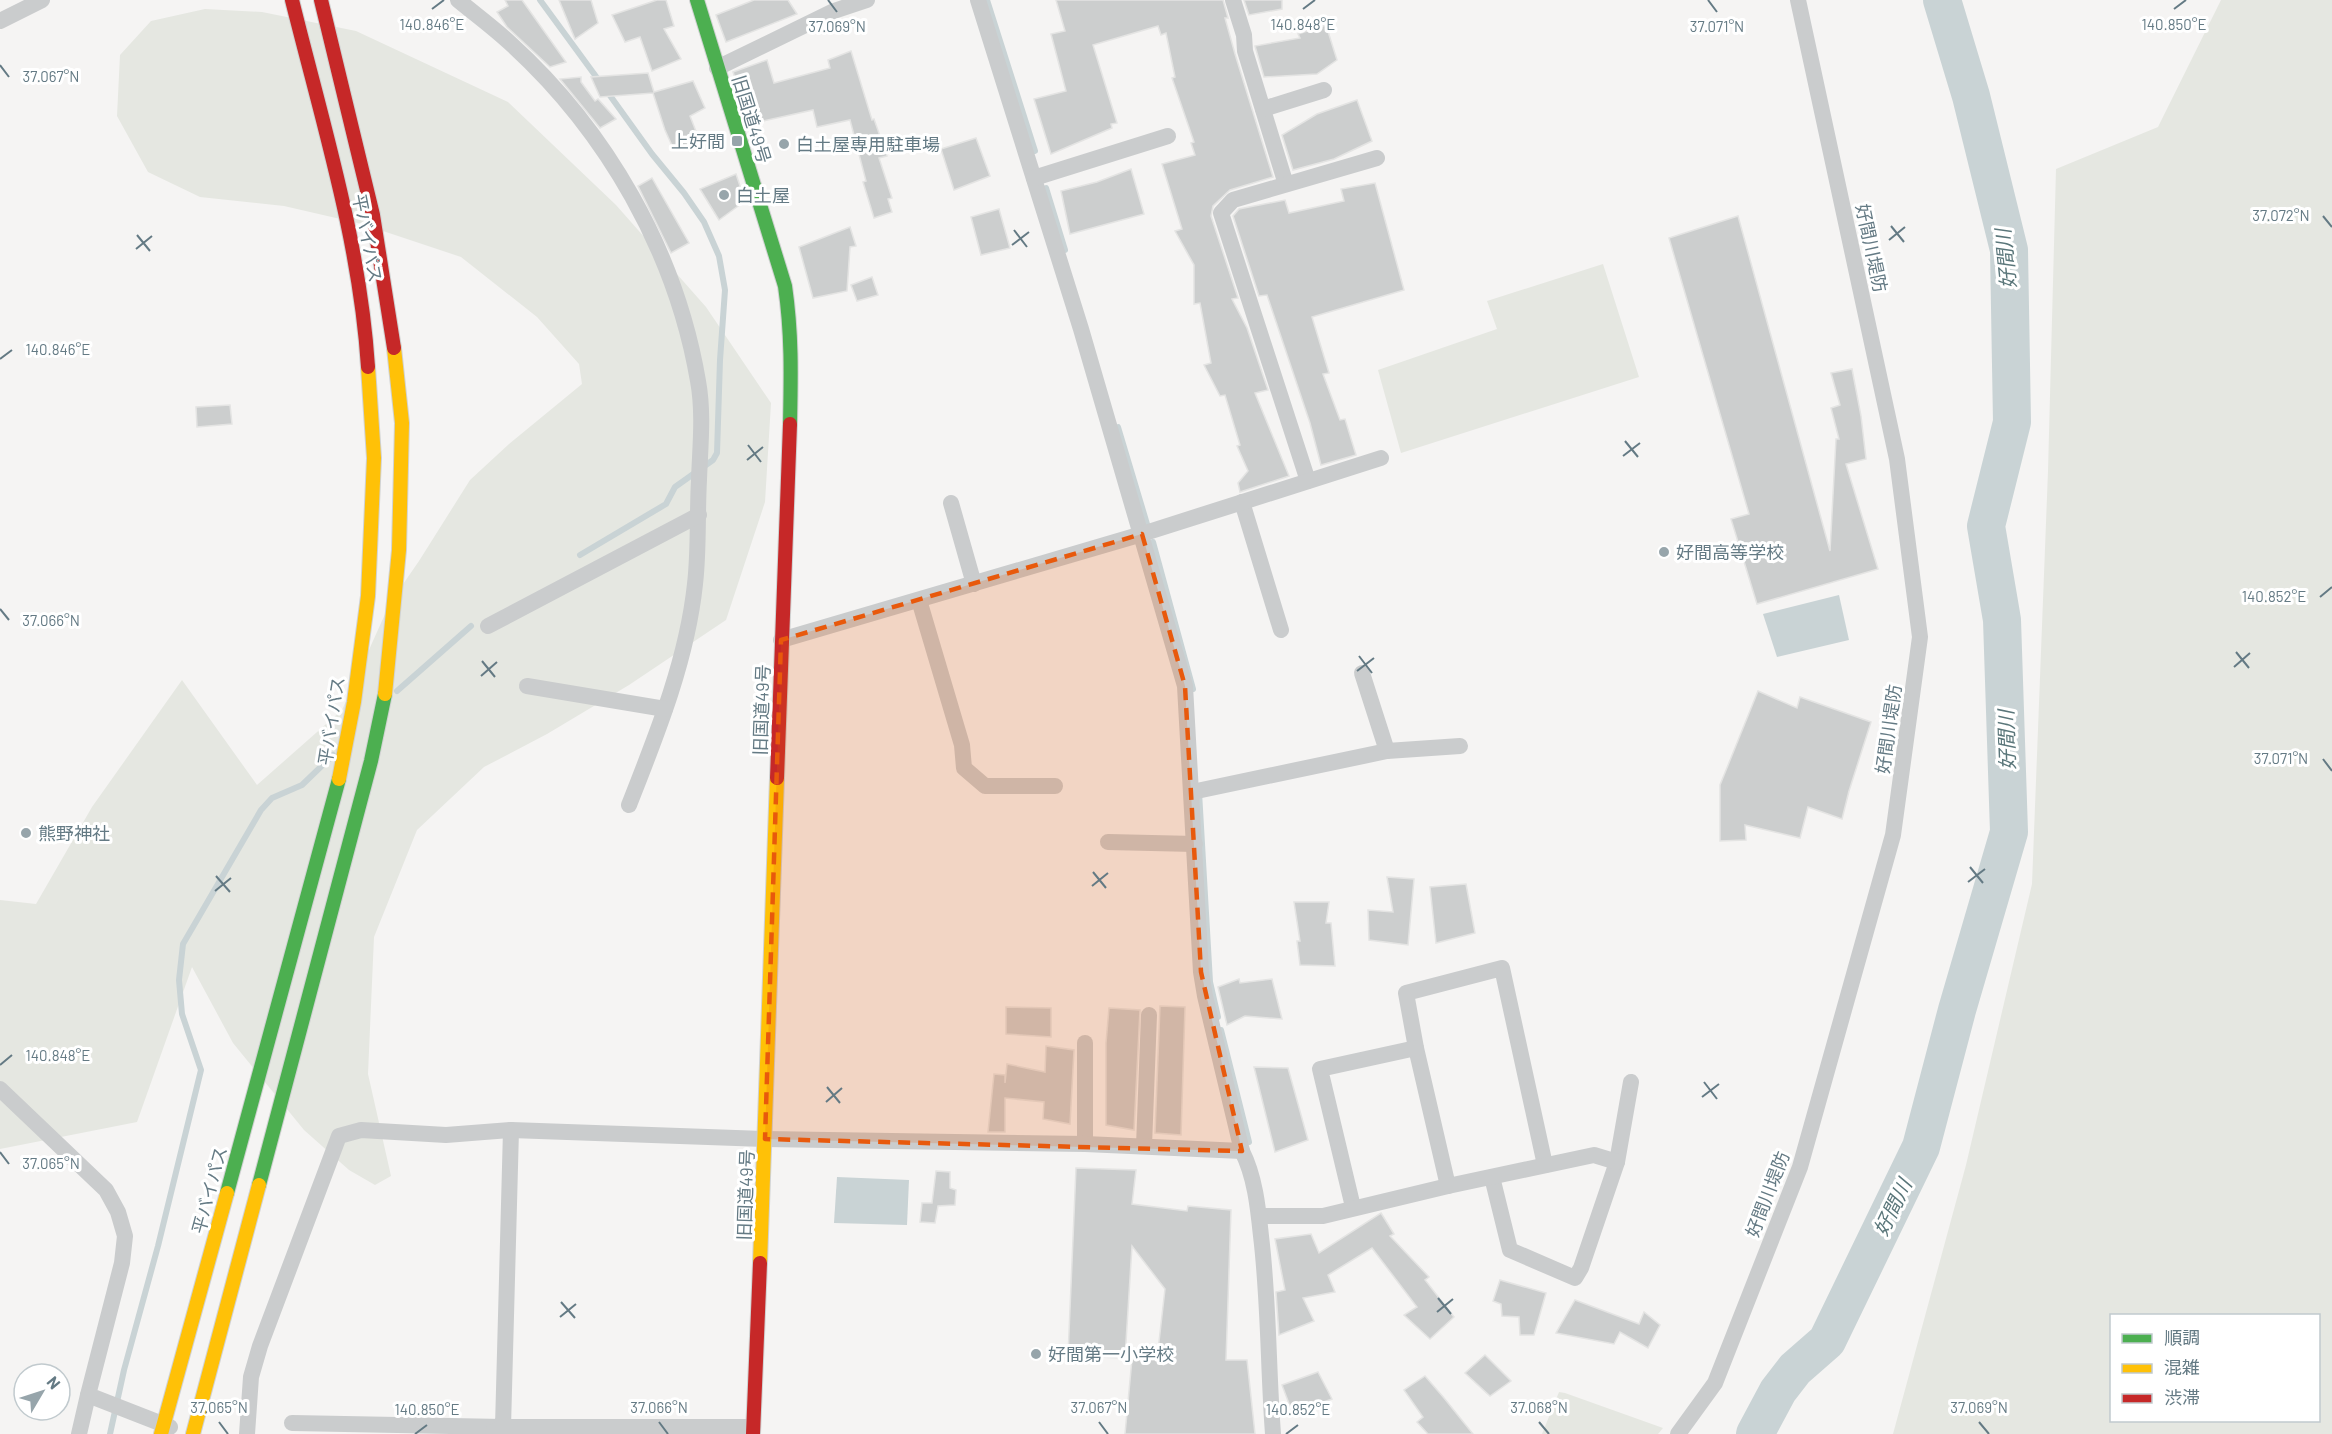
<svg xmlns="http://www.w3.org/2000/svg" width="2332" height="1434" font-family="Barlow,'Noto Sans JP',sans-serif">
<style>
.green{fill:#e5e7e1;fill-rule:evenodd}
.water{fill:#c9d3d5}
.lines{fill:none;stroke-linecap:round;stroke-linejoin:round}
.stream{stroke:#c9d3d5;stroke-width:6}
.river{stroke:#c9d3d5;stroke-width:38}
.building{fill:#cccece;stroke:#e4e4e3;stroke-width:1.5}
.fast-casing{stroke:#d0d2d2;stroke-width:16}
.slow-casing{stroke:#d0d2d2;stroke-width:16}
.jam-casing{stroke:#d0d2d2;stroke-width:16}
.street{stroke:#cacccd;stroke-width:16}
.fast{stroke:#4caf50;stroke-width:14}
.slow{stroke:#ffc107;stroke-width:14}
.jam{stroke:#c62828;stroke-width:14}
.marked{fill:#e8590c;fill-opacity:0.2;stroke:#e8590c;stroke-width:4.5;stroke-dasharray:12 8;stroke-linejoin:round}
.ticks{fill:none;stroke:#647a84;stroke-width:2}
.poi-dot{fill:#97a5ab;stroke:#fff;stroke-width:2}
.labels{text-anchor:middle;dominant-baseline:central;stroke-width:6;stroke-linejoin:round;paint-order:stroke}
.street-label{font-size:18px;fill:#647a84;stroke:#fff}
.poi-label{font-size:18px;fill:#647a84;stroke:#fff;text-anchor:start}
.water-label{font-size:20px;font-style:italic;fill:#5a767a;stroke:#fff}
.ticks-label{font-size:15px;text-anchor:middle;fill:#647a84;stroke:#fff;stroke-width:6;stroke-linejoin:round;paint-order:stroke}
</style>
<rect width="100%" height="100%" fill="#f5f4f3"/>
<!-- green -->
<g class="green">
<path d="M2221 0H2332V1434H1893L1966 1165 2032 884 2048 471 2056 169 2158 127ZM2112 1316H2318V1420H2112Z"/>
<path d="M205 9 262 12 356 31 508 102 616 205 706 307 771 403 765 502 726 620 629 685 547 734 484 767 417 830 374 937 368 1074 391 1176 375 1185 349 1170 304 1130 233 1043 192 967 137 1122 0 1149V900L36 904 92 807 182 680 257 785 342 710 390 603 419 561 470 480 509 444 582 384 579 364 537 317 461 257 362 224 284 206 200 197 148 172 117 116 120 55 151 21Z"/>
<path d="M1603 264 1639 377 1401 453 1378 370 1497 329 1487 301Z"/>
<path d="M1559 1392 1565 1393 1663 1428 1658 1434H1542Z"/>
</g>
<!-- water -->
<g class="water">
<path d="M1839 595 1849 640 1777 657 1763 614Z"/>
<path d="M837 1177 909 1180 907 1225 834 1223Z"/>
</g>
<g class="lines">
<!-- stream -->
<g class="stream">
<path d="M540 0 600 82"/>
<path d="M987 0 1035 151"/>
<path d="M1046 188 1065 250"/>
<path d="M1118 427 1147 524"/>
<path d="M1153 542 1193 689"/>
<path d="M580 555 666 504 675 487 713 460 717 453 720 360 725 290 719 256 704 222 684 193 652 154 606 90"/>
<path d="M397 691 471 626"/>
<path d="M1199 792 1210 982 1218 1017"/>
<path d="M1221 1030 1249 1142"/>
<path d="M110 1434 124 1370 158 1246 201 1070 182 1014 179 980 183 944 261 810 272 798 302 785 333 755"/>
</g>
<!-- river -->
<path class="river" d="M1755 1434 1778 1391 1795 1369 1827 1341 1921 1147 1957 1010 2009 832 2002 620 1986 526 2012 422 2009 250 1971 96 1942 0"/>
</g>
<!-- building -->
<g class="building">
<path d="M505 0H522L566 62 550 67 507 27 497 12 508 6Z"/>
<path d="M559 0H591L598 23 575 39Z"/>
<path d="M657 0H666L674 26 664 29 681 59 652 71 640 37 625 42 612 15Z"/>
<path d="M754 0H788L797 14 726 42 716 15Z"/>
<path d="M1056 0H1223L1228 18H1225L1235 54 1273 177 1230 190 1213 206 1211 216 1238 298 1232 299 1247 328 1268 390 1255 393 1289 476 1240 492 1238 483 1248 471 1237 446 1240 445 1225 395 1220 396 1204 365 1211 363 1200 303 1194 304V265L1175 231 1182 229 1162 164 1195 155 1191 143 1194 142 1172 78 1175 77 1166 33 1161 35 1158 26 1093 45 1117 123 1111 124 1112 128 1051 154 1034 99 1066 91 1051 34 1065 31Z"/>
<path d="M1244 0H1282V9L1249 15Z"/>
<path d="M1326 25 1337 60 1317 74 1264 77 1255 46 1300 38 1298 34Z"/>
<path d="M851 51 872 120 874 119 887 156 879 158 892 198 888 199 892 212 874 218 863 182 866 181 850 120 817 127 813 110 750 124 733 72 767 60 774 83 830 68 828 60Z"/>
<path d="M648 73 654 92 693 81 705 108 690 116 699 139 674 150 665 130 653 93 600 97 591 77Z"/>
<path d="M581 77V82L595 101 598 99 616 119 600 128 560 79Z"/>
<path d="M1357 100 1372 141 1334 159 1293 170 1282 135 1317 114Z"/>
<path d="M976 138 990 176 954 190 941 149Z"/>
<path d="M1131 169 1144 214 1070 234 1061 191 1097 182Z"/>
<path d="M736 174 745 201 719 220 700 189Z"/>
<path d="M652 178 689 243 671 253 638 186Z"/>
<path d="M1375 183 1404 290 1312 317 1329 373 1323 374 1340 420 1345 419 1356 455 1321 465 1310 423 1267 295 1259 296 1233 216 1239 209 1285 200 1289 213 1344 201 1341 189Z"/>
<path d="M999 209 1010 248 981 255 971 217Z"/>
<path d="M1738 216 1830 551 1836 439H1839L1831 408 1840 405 1831 373 1852 369 1861 416 1866 459 1846 464 1878 569 1757 604 1731 519 1749 514 1669 238Z"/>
<path d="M850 227 856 246 850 247 847 291 813 298 799 247Z"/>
<path d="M872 277 878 295 857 301 851 285Z"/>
<path d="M230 405 232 424 197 427 196 407Z"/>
<path d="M1758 691 1797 708 1800 697 1871 722 1849 791 1842 819 1808 807 1800 838 1745 825 1746 840 1720 841V785Z"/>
<path d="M1387 877 1414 879 1408 945 1369 940 1368 910 1393 912Z"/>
<path d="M1466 884 1475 933 1436 943 1430 887Z"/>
<path d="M1294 902H1329L1326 923H1331L1335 966 1300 965 1297 941H1300Z"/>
<path d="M1239 979 1240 983 1272 979 1282 1019 1245 1016 1227 1025 1218 987Z"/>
<path d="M1160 1006 1185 1007 1181 1135 1155 1133Z"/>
<path d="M1006 1007 1051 1008V1037L1006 1034Z"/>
<path d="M1109 1008 1140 1010 1134 1130 1106 1125V1043Z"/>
<path d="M1046 1046 1074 1050 1070 1124 1043 1119 1044 1102 1005 1098V1132H988L994 1074 1005 1075V1083L1007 1064 1045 1072Z"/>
<path d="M1254 1067 1288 1068 1308 1140 1275 1152Z"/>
<path d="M1076 1168 1136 1170 1132 1204 1187 1211 1188 1206 1231 1210 1226 1360H1247L1255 1434H1125L1132 1359H1157L1165 1289 1132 1246 1125 1358 1068 1356Z"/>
<path d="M936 1171 950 1172V1188L956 1190 955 1205 938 1206 935 1223 920 1222 922 1203H932Z"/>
<path d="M1381 1213 1394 1234 1390 1236 1429 1277 1425 1280 1454 1317 1430 1339 1404 1315 1417 1307 1372 1248 1328 1275 1335 1292 1303 1298 1314 1321 1279 1335 1276 1292 1285 1290 1275 1239 1311 1234 1319 1253Z"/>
<path d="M1500 1280 1546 1293 1534 1335H1520L1519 1317 1502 1316 1501 1304 1493 1301Z"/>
<path d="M1575 1300 1639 1324 1644 1312 1660 1325 1648 1348 1620 1332 1614 1344 1556 1333Z"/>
<path d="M1485 1355 1511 1381 1490 1396 1465 1373Z"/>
<path d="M1318 1372 1332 1399 1307 1408V1402L1291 1409 1282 1385Z"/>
<path d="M1425 1376 1444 1398 1473 1434H1428L1417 1422 1423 1417 1404 1390Z"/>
</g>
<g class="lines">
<!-- fast casing -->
<g class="fast-casing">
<g id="fast">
<path d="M697 0 785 286C792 334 791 376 790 424"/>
<path d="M259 1185 371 761 385 694"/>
<path d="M227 1193 339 779"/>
</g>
</g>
<!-- slow casing -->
<g class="slow-casing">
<g id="slow">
<path d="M385 694 399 550 402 423 394 348"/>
<path d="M339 779 354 702 368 596 374 458 368 367"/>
<path d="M760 1263 777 778"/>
<path d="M161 1434 227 1193"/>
<path d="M193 1434 259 1185"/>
</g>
</g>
<!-- jam casing -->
<g class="jam-casing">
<g id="jam">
<path d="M292 0C322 121 360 242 368 367"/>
<path d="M321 0 373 215 394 348"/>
<path d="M777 778 790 424"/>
<path d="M753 1434 760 1263"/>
</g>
</g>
<!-- street -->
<g class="street">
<path d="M458 0C475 14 494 28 510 43 607 131 676 252 698 381 704 414 700 448 699 480 697 515 699 550 695 584 687 660 657 734 629 805"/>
<path d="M978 0 1081 329 1185 686 1201 972 1205 996 1242 1151C1255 1177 1258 1207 1261 1236 1269 1302 1268 1368 1273 1434"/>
<path d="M1233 0 1244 35 1245 51 1284 178"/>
<path d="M0 21 42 0"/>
<path d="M717 68 834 11 867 0"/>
<path d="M1263 109 1324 90"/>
<path d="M1034 178 1168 136"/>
<path d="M1308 481 1221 213 1233 200 1377 158"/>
<path d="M1242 502 1281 630"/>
<path d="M951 503 974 584"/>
<path d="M919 600 962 745 964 768 985 786H1055"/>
<path d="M488 626 699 515"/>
<path d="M781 640 1142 534 1381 458"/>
<path d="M1362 673 1387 751"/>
<path d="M527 686 665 709"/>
<path d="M1192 792 1387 751 1460 746"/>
<path d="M1108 842 1195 844"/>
<path d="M1085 1043V1144"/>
<path d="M0 1089 106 1190 118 1212 125 1236 122 1263 88 1395 170 1427"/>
<path d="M1144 1146 1149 1015"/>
<path d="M1492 1177 1510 1250 1575 1278 1581 1268 1617 1162 1631 1082"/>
<path d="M1448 1186 1416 1048 1406 993 1502 968 1545 1165"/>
<path d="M1353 1207 1320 1069 1416 1048"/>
<path d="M1259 1216H1323L1448 1186 1594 1155 1617 1162"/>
<path d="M292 1423 503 1427 511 1130"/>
<path d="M493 1432 503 1427H753"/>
<path d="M79 1434 88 1395"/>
<path d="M247 1434 251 1377 260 1346 339 1136 361 1130 446 1135 511 1130 765 1139 1085 1144 1242 1151"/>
<path d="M1678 1434 1715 1383 1800 1167 1893 835 1920 637 1897 459 1798 0"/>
</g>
<!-- fast -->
<use href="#fast" class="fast"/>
<!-- slow -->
<use href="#slow" class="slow"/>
<!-- jam -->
<use href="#jam" class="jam"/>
</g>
<!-- marked area -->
<path class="marked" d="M1142 534 1185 686 1201 972 1242 1151 765 1139 781 640Z"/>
<!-- ticks -->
<path class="ticks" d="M828 0 837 12M1708 0 1717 12M432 9 444 0M1303 9 1315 0M2174 9 2186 0M0 65 9 77M2323 216 2332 227M1891 226 1904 242M1014 230 1027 247M137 235 150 251M1889 240 1905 227M1012 245 1029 232M136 249 152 236M0 359 12 350M1625 441 1638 457M748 445 761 462M1623 456 1640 443M747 460 763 447M2320 597 2332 587M0 609 9 620M2236 652 2249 668M1359 656 1372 673M482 661 495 677M2234 667 2250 653M1357 671 1374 658M481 676 497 662M2323 759 2332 771M1970 867 1983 883M1093 872 1106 888M216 876 230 892M1968 882 1985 869M1092 886 1108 873M215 891 231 878M0 1065 12 1055M1704 1082 1717 1099M827 1087 840 1103M1702 1097 1719 1084M826 1102 842 1088M0 1152 9 1164M1438 1298 1451 1314M561 1302 575 1318M1437 1312 1453 1299M560 1317 576 1304M219 1422 228 1434M659 1422 668 1434M1099 1422 1108 1434M1539 1422 1549 1434M1979 1422 1989 1434M415 1434 427 1425M1286 1434 1298 1425"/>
<!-- markers -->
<g class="poi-dot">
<rect x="731" y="135" width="12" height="12" rx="3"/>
<circle cx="784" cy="144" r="6"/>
<circle cx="724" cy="195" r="6"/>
<circle cx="1664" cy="552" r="6"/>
<circle cx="26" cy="833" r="6"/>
<circle cx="1036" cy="1354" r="6"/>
</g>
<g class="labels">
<!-- street labels -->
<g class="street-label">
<text transform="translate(752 119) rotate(73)">旧国道49号</text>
<text transform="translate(368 238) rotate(79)">平バイパス</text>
<text transform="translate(1872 248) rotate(78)">好間川堤防</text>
<text transform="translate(761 710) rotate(-88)">旧国道49号</text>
<text transform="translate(331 721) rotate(-81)">平バイパス</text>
<text transform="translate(1888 729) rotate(-82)">好間川堤防</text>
<text transform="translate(209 1190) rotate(-75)">平バイパス</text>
<text transform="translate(1767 1194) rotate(-69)">好間川堤防</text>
<text transform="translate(745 1195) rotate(-88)">旧国道49号</text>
</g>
<!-- poi labels -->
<g class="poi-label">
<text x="725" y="141" text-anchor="end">上好間</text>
<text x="796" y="144">白土屋専用駐車場</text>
<text x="736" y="195">白土屋</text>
<text x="1676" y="552">好間高等学校</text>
<text x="38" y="833">熊野神社</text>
<text x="1048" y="1354">好間第一小学校</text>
</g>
<!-- water labels -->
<g class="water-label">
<text transform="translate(2005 259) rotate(-96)">好間川</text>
<text transform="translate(2006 740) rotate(-92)">好間川</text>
<text transform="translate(1892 1207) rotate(-64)">好間川</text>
</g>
</g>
<g class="ticks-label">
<text x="432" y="30">140.846°E</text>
<text x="1303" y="30">140.848°E</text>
<text x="2174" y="30">140.850°E</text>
<text x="837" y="32">37.069°N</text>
<text x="1717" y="32">37.071°N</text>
<text x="51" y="82">37.067°N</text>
<text x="2281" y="221">37.072°N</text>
<text x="58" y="355">140.846°E</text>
<text x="2274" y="602">140.852°E</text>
<text x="51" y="626">37.066°N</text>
<text x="2281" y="764">37.071°N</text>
<text x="58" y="1061">140.848°E</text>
<text x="51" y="1169">37.065°N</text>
<text x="219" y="1413">37.065°N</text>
<text x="659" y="1413">37.066°N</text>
<text x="1099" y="1413">37.067°N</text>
<text x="1539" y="1413">37.068°N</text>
<text x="1979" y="1413">37.069°N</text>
<text x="427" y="1415">140.850°E</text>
<text x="1298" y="1415">140.852°E</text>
</g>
<!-- legend -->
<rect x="2110" y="1314" width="210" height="108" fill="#ffffff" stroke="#c1cace" stroke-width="1.5"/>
<rect x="2122" y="1334" width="30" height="9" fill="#4caf50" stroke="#c1cace" stroke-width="1.5"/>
<text x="2164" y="1344" font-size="18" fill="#647a84">順調</text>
<rect x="2122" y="1364" width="30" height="9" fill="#ffc107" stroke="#c1cace" stroke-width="1.5"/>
<text x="2164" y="1374" font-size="18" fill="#647a84">混雑</text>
<rect x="2122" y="1394" width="30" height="9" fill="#c62828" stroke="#c1cace" stroke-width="1.5"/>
<text x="2164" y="1404" font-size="18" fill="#647a84">渋滞</text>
<!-- north arrow -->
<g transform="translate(42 1392) rotate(51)"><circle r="28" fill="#ffffff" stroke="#c1cace" stroke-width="1.5"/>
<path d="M0-4.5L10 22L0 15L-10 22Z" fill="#97a5ab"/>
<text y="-9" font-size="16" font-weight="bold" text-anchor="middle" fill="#647a84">N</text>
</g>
</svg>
